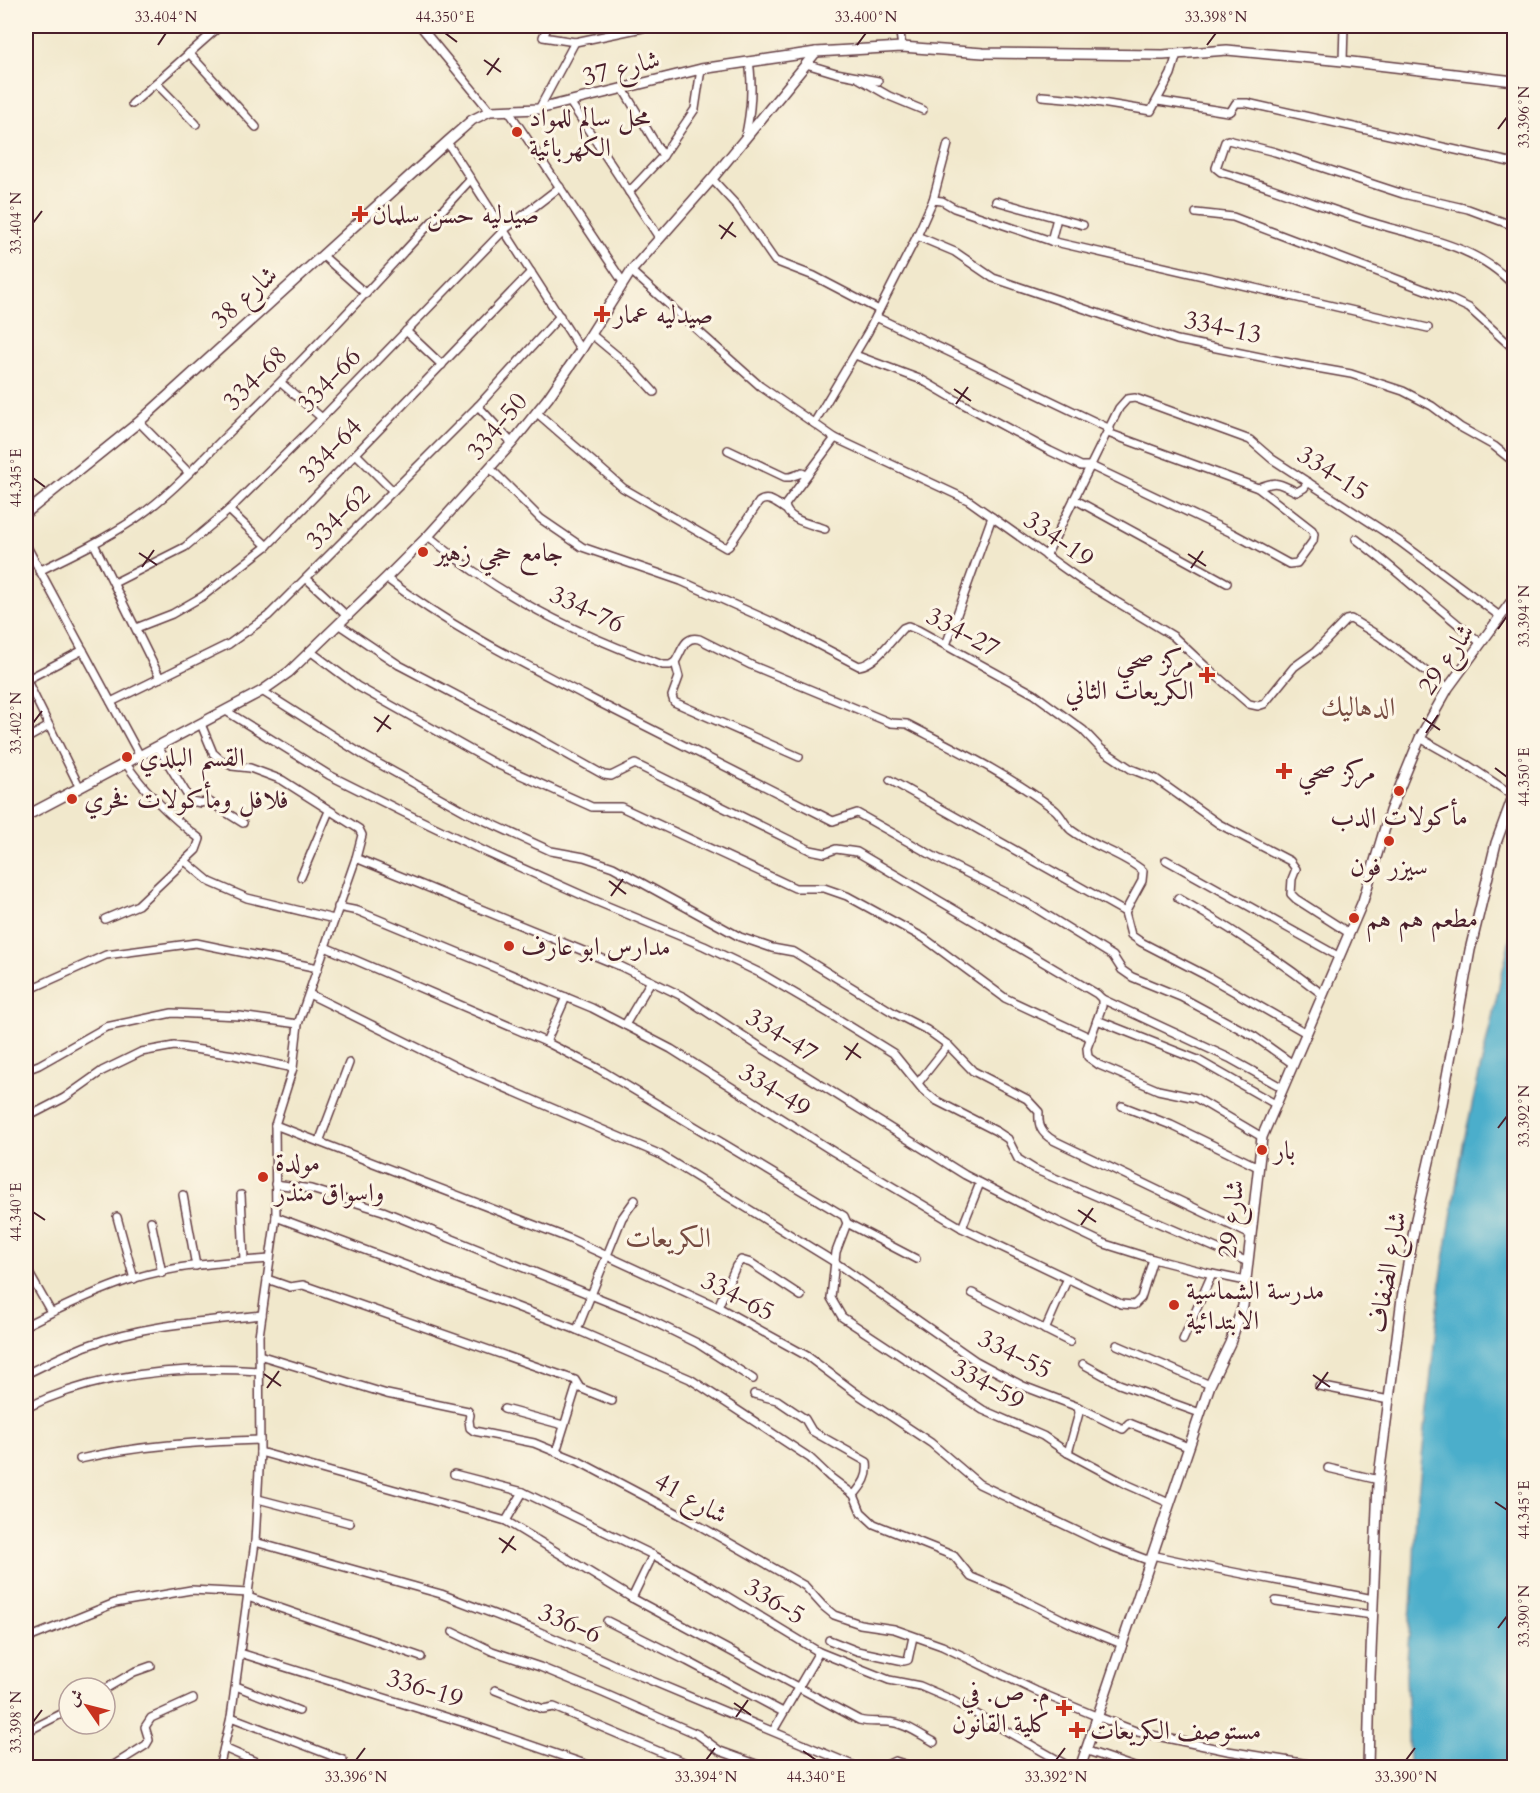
<svg xmlns="http://www.w3.org/2000/svg" width="1540" height="1793" font-family="Cardo,Amiri,serif">
<style>
.water{fill:#4caecb;stroke:#4b667b;stroke-width:1.5}
.lines{fill:none;stroke-linecap:round;stroke-linejoin:round}
.street-casing{stroke:#633d43;stroke-width:10}
.secondary-casing{stroke:#633d43;stroke-width:12}
.street{stroke:#fff;stroke-width:7}
.secondary{stroke:#fff;stroke-width:9}
.ticks{fill:none;stroke:#4a1f2b;stroke-width:2}
.poi-dot{fill:#c8321e;stroke:#fcf5e5;stroke-width:2}
.labels{text-anchor:middle;dominant-baseline:central;stroke-width:6;stroke-linejoin:round;paint-order:stroke}
.street-label{font-size:26px;fill:#4a1f2b;stroke:#fcf5e5}
.poi-label{font-size:26px;fill:#4a1f2b;stroke:#fcf5e5;text-anchor:start}
.neighbourhood-label{font-size:27px;fill:#764b41;stroke:#fcf5e5}
.quarter-label{font-size:28px;fill:#764b41;stroke:#fcf5e5}
.neatline{fill:none;stroke:#4a1f2b;stroke-width:2}
.ticks-label{font-size:15px;text-anchor:middle;fill:#4a1f2b}
</style>
<rect width="100%" height="100%" fill="#fcf5e5"/>
<filter id="ink" filterUnits="userSpaceOnUse"><feTurbulence type="fractalNoise" baseFrequency=".0167" numOctaves="2"/><feDisplacementMap in="SourceGraphic" scale="12" xChannelSelector="R" yChannelSelector="G"/><feConvolveMatrix kernelMatrix="1 2 1 2 8 2 1 2 1" color-interpolation-filters="sRGB"/></filter>
<filter id="wash" filterUnits="userSpaceOnUse"><feTurbulence type="fractalNoise" baseFrequency=".008" numOctaves="4" result="noise"/><feDisplacementMap in="SourceGraphic" scale="24" xChannelSelector="R" yChannelSelector="G"/><feGaussianBlur stdDeviation="1.35" result="paint"/><feColorMatrix in="noise" values="0 0 0 0 0 0 0 0 0 0 0 0 0 0 0 0 0 1.4 0 .05"/><feComposite in="paint" operator="in"/></filter>
<g filter="url(#wash)">
<rect width="100%" height="100%" fill="#f1e8cc"/>
<!-- water -->
<path class="water" d="M1514 921V1767H1409L1406 1674 1413 1581 1416 1513 1442 1272 1463 1145Z"/>
</g>
<g filter="url(#ink)">
<g class="lines">
<!-- street casing -->
<g class="street-casing">
<g id="street">
<path d="M420 26 490 111"/>
<path d="M548 26 543 37 575 42 652 26"/>
<path d="M899 26 902 47"/>
<path d="M189 53 256 127"/>
<path d="M1343 61 1344 26"/>
<path d="M806 64 836 73 878 81"/>
<path d="M856 77 889 96 923 110"/>
<path d="M156 83 196 124"/>
<path d="M623 89 663 156"/>
<path d="M1042 96 1077 99 1151 111 1171 74 1177 54"/>
<path d="M1158 101 1228 112 1231 111 1236 103H1247L1514 163"/>
<path d="M570 102 660 239"/>
<path d="M132 104 220 26"/>
<path d="M539 109 575 42"/>
<path d="M508 110 623 282"/>
<path d="M745 138C751 112 753 87 749 61"/>
<path d="M447 142 581 350"/>
<path d="M712 179 737 206 775 261 814 276 879 310"/>
<path d="M629 192 663 156 695 109 701 69"/>
<path d="M933 200 948 144"/>
<path d="M996 201 1083 225"/>
<path d="M1196 213 1233 217 1452 300 1469 308 1514 349"/>
<path d="M1514 226 1468 209 1403 194 1275 152 1228 140 1225 142 1216 168 1221 172C1268 186 1314 204 1361 219 1414 237 1475 242 1514 286"/>
<path d="M917 236 955 252 993 278 1177 340 1300 365 1351 374 1403 391 1432 406 1460 427 1494 446 1514 462"/>
<path d="M1051 241 1057 218"/>
<path d="M322 255 366 294"/>
<path d="M631 271 760 386 835 438 968 500 1082 581 1173 636 1205 666 1249 704 1258 706 1264 704 1294 667 1316 651 1346 620 1351 619 1379 636 1448 688"/>
<path d="M876 317 1110 429"/>
<path d="M406 331 442 365"/>
<path d="M591 334 633 369 654 392"/>
<path d="M855 355 922 380 963 404 1050 451 1081 466H1091L1234 534 1289 564 1297 563 1313 541 1314 534 1312 530 1258 488 1108 433"/>
<path d="M281 383 322 418"/>
<path d="M478 406 512 443"/>
<path d="M536 412 623 488 726 548 729 546 759 502C768 495 777 504 785 509"/>
<path d="M139 422 188 472"/>
<path d="M814 423 868 332 917 236 933 200 942 201 954 208 1051 241 1428 328"/>
<path d="M728 450 785 477H790L802 473 806 475"/>
<path d="M356 454 393 491"/>
<path d="M490 468 541 519 582 547 681 581 788 629 859 666C876 664 891 640 903 628L908 626 918 630 1034 694 1083 730 1101 749 1131 769 1156 779 1219 824 1290 861 1296 869 1292 879 1291 894 1296 899 1349 933"/>
<path d="M1258 488C1278 480 1278 483 1297 492L1304 488 1308 482"/>
<path d="M1074 499 1227 583"/>
<path d="M229 510 267 546"/>
<path d="M825 529C812 524 787 521 785 505L835 438"/>
<path d="M428 536C443 548 459 561 475 572 532 612 598 642 663 665H670L675 662"/>
<path d="M1356 539C1399 572 1438 609 1481 643"/>
<path d="M94 544 160 678"/>
<path d="M26 545 140 756"/>
<path d="M1046 556 1119 408 1127 399 1135 398 1250 440 1272 459 1399 541 1501 617"/>
<path d="M39 571C72 555 105 539 135 519 173 493 203 458 236 426 317 347 394 263 471 179"/>
<path d="M386 578C448 626 520 662 590 698 671 739 752 780 833 821L857 813 935 857 1029 904 1113 956 1122 970 1132 977 1181 997 1255 1037 1293 1064"/>
<path d="M307 579 347 616"/>
<path d="M114 583 185 547 229 510 322 418 504 230 560 187"/>
<path d="M338 624 399 665 534 736 604 775 611 776 635 764 810 850 825 853 836 849 857 852 1097 994 1102 999V1006L1087 1048 1088 1057 1099 1065 1158 1090 1196 1098 1262 1137"/>
<path d="M136 628 172 614 203 596 267 546 531 272"/>
<path d="M946 645 992 517"/>
<path d="M310 651 357 686 492 762 592 807H621L795 888H824L847 896 924 938 1005 998 1091 1038"/>
<path d="M26 679 80 788"/>
<path d="M26 680 83 650"/>
<path d="M262 691 363 755 466 812 551 851 584 857 613 867 740 937 772 948 794 952 894 1013 927 1030 948 1045 973 1071 1027 1099 1039 1112C1038 1126 1041 1133 1053 1140L1251 1235"/>
<path d="M111 702 229 644 268 616 478 406 560 316"/>
<path d="M226 711 329 775 403 812 488 853 593 900 704 946 760 973 830 1014 893 1053 923 1090 935 1100 996 1131 1008 1139 1018 1159 1034 1169 1248 1262"/>
<path d="M201 724 213 753 221 760 232 766 250 768 282 780 359 829 362 835 356 858 298 1024 293 1068 275 1125 276 1217 259 1336 260 1452 255 1542 231 1717 219 1768"/>
<path d="M1420 738 1466 764 1514 796"/>
<path d="M26 739 49 726"/>
<path d="M158 747 191 801 201 803 208 801 243 823"/>
<path d="M799 757 674 702 672 696 679 677 675 662C682 652 684 635 699 639L751 665 891 723 907 724C957 750 1009 775 1054 809 1061 814 1064 824 1071 830 1093 847 1122 853 1143 871L1142 881 1125 912"/>
<path d="M890 780 1125 912"/>
<path d="M356 858 620 966 684 997 762 1048 965 1175 1042 1214 1105 1244 1153 1259 1212 1274"/>
<path d="M1166 860 1338 956"/>
<path d="M185 861 210 882 247 898 334 919"/>
<path d="M301 877 329 811"/>
<path d="M1178 898C1229 927 1276 958 1322 994"/>
<path d="M338 907 358 911 592 1008 671 1049 834 1152 962 1228 1121 1304 1134 1305 1141 1298 1153 1259"/>
<path d="M1125 912 1131 935 1141 942 1207 976 1306 1033"/>
<path d="M105 919 138 905 196 850 200 839C171 817 147 794 126 764"/>
<path d="M325 947 546 1042 599 1069 844 1216 847 1223 836 1252 831 1298 842 1317 983 1410 1043 1436 1068 1453 1126 1484 1169 1503"/>
<path d="M26 991 106 955 196 943 318 968"/>
<path d="M309 994 461 1069 659 1154 836 1263 976 1361 1023 1386 1078 1407 1123 1429 1129 1423 1188 1447"/>
<path d="M1102 999 1229 1058 1283 1088"/>
<path d="M1097 1020 1198 1060 1275 1104"/>
<path d="M625 1025 651 981"/>
<path d="M546 1042 566 997"/>
<path d="M26 1070 39 1065 106 1027 172 1013 240 1016 298 1024"/>
<path d="M918 1083 948 1045"/>
<path d="M1122 1106 1171 1125 1258 1167"/>
<path d="M26 1115 35 1113 64 1098 102 1071 141 1052 174 1046 234 1055 293 1068"/>
<path d="M275 1125 568 1238 718 1307 807 1356 856 1393 931 1443 979 1484 1100 1542 1150 1561"/>
<path d="M319 1142 349 1063"/>
<path d="M275 1184 311 1189 383 1211 638 1314 697 1343 753 1379"/>
<path d="M183 1195 196 1266"/>
<path d="M241 1195 244 1260"/>
<path d="M117 1217 134 1279"/>
<path d="M276 1217 504 1302 577 1330 690 1379 810 1458 830 1477 854 1495 861 1512 874 1524 954 1556 971 1577 1003 1590 1074 1625 1122 1644"/>
<path d="M151 1221 162 1273"/>
<path d="M847 1223 916 1259"/>
<path d="M962 1228 980 1183"/>
<path d="M26 1268 51 1312"/>
<path d="M267 1279 290 1287 303 1285 575 1380 580 1388 612 1401"/>
<path d="M972 1293 1070 1342"/>
<path d="M718 1307 736 1266 741 1260 751 1263 801 1296"/>
<path d="M26 1325C60 1308 95 1291 132 1279 176 1265 225 1262 270 1259"/>
<path d="M577 1330 622 1218 635 1200"/>
<path d="M1045 1330 1067 1280"/>
<path d="M1183 1340 1212 1274 1246 1281"/>
<path d="M1117 1345 1210 1385"/>
<path d="M259 1355 387 1394 468 1411 470 1415 469 1420 470 1428 474 1431 534 1443 578 1461 686 1518 805 1586 823 1606 834 1615 860 1624 894 1629 942 1646 1036 1691 1096 1716 1138 1732 1228 1751 1333 1768"/>
<path d="M1083 1364 1119 1384 1200 1413"/>
<path d="M26 1374C47 1364 67 1353 89 1345 142 1325 206 1321 262 1315"/>
<path d="M1319 1386 1389 1400"/>
<path d="M754 1394 777 1400 805 1419 812 1431 867 1462C869 1477 863 1484 854 1495"/>
<path d="M26 1408C97 1373 180 1366 259 1371"/>
<path d="M504 1409 563 1425"/>
<path d="M260 1452 506 1521 632 1598 859 1720C870 1723 878 1721 888 1722 905 1723 919 1734 934 1742"/>
<path d="M556 1452 577 1385"/>
<path d="M1068 1453 1079 1413 1078 1407"/>
<path d="M80 1459C140 1445 199 1442 260 1440"/>
<path d="M1328 1468 1379 1480"/>
<path d="M454 1474 523 1492 653 1555 710 1586 819 1652 889 1680 920 1686 948 1698 1072 1768"/>
<path d="M258 1499 350 1523"/>
<path d="M506 1521 523 1492"/>
<path d="M255 1542 441 1594 533 1629 628 1671 860 1768"/>
<path d="M1152 1555C1225 1572 1300 1584 1373 1599"/>
<path d="M248 1597 421 1657"/>
<path d="M632 1598 653 1555"/>
<path d="M1276 1601 1372 1615"/>
<path d="M607 1621 687 1661 783 1712"/>
<path d="M453 1632 492 1651 540 1667 603 1693 697 1734 720 1751 767 1768"/>
<path d="M26 1639 115 1603 191 1590 249 1593"/>
<path d="M829 1640 857 1651 904 1661 908 1660 913 1637"/>
<path d="M240 1653 478 1727 597 1768"/>
<path d="M236 1686 299 1711"/>
<path d="M105 1689 134 1672 151 1666"/>
<path d="M495 1690 543 1709 554 1707 698 1768"/>
<path d="M231 1717 343 1760"/>
<path d="M773 1731 819 1652"/>
<path d="M26 1732 69 1710"/>
<path d="M224 1748 270 1768"/>
<path d="M1085 1750 1137 1768"/>
<path d="M109 1768 146 1745 149 1740 145 1727 151 1718 193 1699"/>
<path d="M880 1768 895 1761 917 1768"/>
</g>
</g>
<!-- secondary casing -->
<g class="secondary-casing">
<g id="secondary">
<path d="M26 513 139 422 447 142 472 120 490 111 539 109 701 69 816 52 902 47 983 53 1163 55 1227 50 1343 61 1514 81"/>
<path d="M26 816 262 691 289 672 386 578 428 536 512 443 548 398 581 350 631 271 712 179 816 52"/>
<path d="M1080 1768 1210 1385 1230 1343 1243 1306 1262 1137 1363 901 1390 811 1420 738 1448 688 1514 598"/>
<path d="M1368 1768 1370 1677 1378 1484 1402 1298 1416 1219 1441 1109 1470 950 1496 843 1514 794"/>
</g>
</g>
<!-- street -->
<use href="#street" class="street"/>
<!-- secondary -->
<use href="#secondary" class="secondary"/>
</g>
</g>
<!-- ticks -->
<path class="ticks" d="M445 33 457 42M158 45 166 33M857 45 866 33M1207 45 1216 33M484 60 501 72M487 75 499 58M1498 129 1507 117M33 223 42 211M719 225 736 237M721 239 733 222M954 389 971 401M956 404 968 387M33 478 45 487M139 553 157 565M1188 554 1206 566M142 567 154 550M1191 568 1203 551M1498 629 1507 616M374 717 391 729M1423 718 1440 730M33 723 42 711M377 732 389 715M1426 733 1438 715M1495 768 1507 777M609 881 626 894M611 896 623 879M844 1046 861 1058M846 1060 858 1043M1498 1128 1507 1116M1078 1210 1096 1222M33 1212 45 1220M1081 1225 1093 1208M264 1374 281 1386M1313 1375 1330 1387M267 1388 279 1371M1316 1389 1328 1372M1495 1502 1507 1510M499 1538 516 1550M502 1553 514 1536M1498 1628 1507 1616M734 1703 751 1715M736 1717 748 1700M33 1722 42 1710M803 1751 816 1760M356 1760 365 1748M706 1760 715 1748M1056 1760 1065 1748M1406 1760 1415 1748"/>
<!-- markers -->
<g class="poi-dot">
<circle cx="517" cy="132" r="6"/>
<path d="M357 205h6v6h6v6h-6v6h-6v-6h-6v-6h6z"/>
<path d="M599 305h6v6h6v6h-6v6h-6v-6h-6v-6h6z"/>
<circle cx="423" cy="552" r="6"/>
<path d="M1204 666h6v6h6v6h-6v6h-6v-6h-6v-6h6z"/>
<circle cx="127" cy="757" r="6"/>
<path d="M1281 762h6v6h6v6h-6v6h-6v-6h-6v-6h6z"/>
<circle cx="1399" cy="791" r="6"/>
<circle cx="72" cy="799" r="6"/>
<circle cx="1389" cy="841" r="6"/>
<circle cx="1354" cy="918" r="6"/>
<circle cx="509" cy="946" r="6"/>
<circle cx="1262" cy="1150" r="6"/>
<circle cx="263" cy="1177" r="6"/>
<circle cx="1174" cy="1305" r="6"/>
<path d="M1061 1699h6v6h6v6h-6v6h-6v-6h-6v-6h6z"/>
<path d="M1074 1721h6v6h6v6h-6v6h-6v-6h-6v-6h6z"/>
</g>
<g class="labels">
<!-- street labels -->
<g class="street-label">
<text transform="translate(621 68) rotate(-14)">شارع 37</text>
<text transform="translate(244 297) rotate(-42)">شارع 38</text>
<text transform="translate(1223 327) rotate(12)">334-13</text>
<text transform="translate(255 378) rotate(-45)">334-68</text>
<text transform="translate(329 380) rotate(-46)">334-66</text>
<text transform="translate(497 426) rotate(-50)">334-50</text>
<text transform="translate(330 450) rotate(-46)">334-64</text>
<text transform="translate(1333 473) rotate(33)">334-15</text>
<text transform="translate(338 517) rotate(-45)">334-62</text>
<text transform="translate(1059 539) rotate(35)">334-19</text>
<text transform="translate(587 609) rotate(25)">334-76</text>
<text transform="translate(963 632) rotate(28)">334-27</text>
<text transform="translate(1446 659) rotate(-56)">شارع 29</text>
<text transform="translate(782 1035) rotate(32)">334-47</text>
<text transform="translate(775 1090) rotate(32)">334-49</text>
<text transform="translate(1231 1219) rotate(-84)">شارع 29</text>
<text transform="translate(1387 1272) rotate(-80)">شارع الضفاف</text>
<text transform="translate(738 1296) rotate(27)">334-65</text>
<text transform="translate(1015 1354) rotate(27)">334-55</text>
<text transform="translate(988 1384) rotate(29)">334-59</text>
<text transform="translate(691 1498) rotate(29)">شارع 41</text>
<text transform="translate(775 1601) rotate(31)">336-5</text>
<text transform="translate(570 1623) rotate(23)">336-6</text>
<text transform="translate(425 1688) rotate(17)">336-19</text>
</g>
<!-- poi labels -->
<g class="poi-label">
<text x="529" y="117">محل سالم للمواد<tspan x="529" dy="30">الكهربائية</tspan></text>
<text x="372" y="214">صيدليه حسن سلمان</text>
<text x="614" y="314">صيدليه عمار</text>
<text x="435" y="552">جامع حجي زهير</text>
<text x="1194" y="660" text-anchor="end">مركز صحي<tspan x="1194" dy="30">الكريعات الثاني</tspan></text>
<text x="139" y="757">القسم البلدي</text>
<text x="1298" y="771">مركز صحي</text>
<text x="84" y="799">فلافل ومأكولات فخري</text>
<text x="1399" y="816" text-anchor="middle">مأكولات الدب</text>
<text x="1389" y="866" text-anchor="middle">سيزر فون</text>
<text x="1366" y="918">مطعم هم هم</text>
<text x="521" y="946">مدارس ابو عارف</text>
<text x="1274" y="1150">بار</text>
<text x="275" y="1162">مولدة<tspan x="275" dy="30">واسواق منذر</tspan></text>
<text x="1186" y="1290">مدرسة الشماسية<tspan x="1186" dy="30">الابتدائية</tspan></text>
<text x="1050" y="1693" text-anchor="end">م. ص. في<tspan x="1050" dy="30">كلية القانون</tspan></text>
<text x="1090" y="1730">مستوصف الكريعات</text>
</g>
<!-- neighbourhood labels -->
<g class="neighbourhood-label">
<text x="1358" y="707">الدهاليك</text>
</g>
<!-- quarter labels -->
<g class="quarter-label">
<text x="668" y="1238">الكريعات</text>
</g>
</g>
<!-- margin -->
<rect width="1540" height="1793" fill="none" stroke="#fcf5e5" stroke-width="66"/>
<!-- north arrow -->
<g transform="translate(87 1706) rotate(305)"><circle r="28" fill="#fcf5e5" stroke="#b59f9b" stroke-width="1.5"/>
<path d="M0-4.5L10 22L0 15L-10 22Z" fill="#c8321e"/>
<text y="-9" font-size="16" font-weight="bold" text-anchor="middle" fill="#4a1f2b">ش</text>
</g>
<rect x="33" y="33" width="1474" height="1727" class="neatline"/>
<g class="ticks-label">
<text x="166" y="22">33.404°N</text>
<text x="445" y="22">44.350°E</text>
<text x="866" y="22">33.400°N</text>
<text x="1216" y="22">33.398°N</text>
<text transform="translate(1524 117) rotate(-90)" y="5">33.396°N</text>
<text transform="translate(16 223) rotate(-90)" y="5">33.404°N</text>
<text transform="translate(16 478) rotate(-90)" y="5">44.345°E</text>
<text transform="translate(1524 616) rotate(-90)" y="5">33.394°N</text>
<text transform="translate(16 723) rotate(-90)" y="5">33.402°N</text>
<text transform="translate(1524 777) rotate(-90)" y="5">44.350°E</text>
<text transform="translate(1524 1116) rotate(-90)" y="5">33.392°N</text>
<text transform="translate(16 1212) rotate(-90)" y="5">44.340°E</text>
<text transform="translate(1524 1510) rotate(-90)" y="5">44.345°E</text>
<text transform="translate(1524 1616) rotate(-90)" y="5">33.390°N</text>
<text transform="translate(16 1722) rotate(-90)" y="5">33.398°N</text>
<text x="356" y="1782">33.396°N</text>
<text x="706" y="1782">33.394°N</text>
<text x="816" y="1782">44.340°E</text>
<text x="1056" y="1782">33.392°N</text>
<text x="1406" y="1782">33.390°N</text>
</g>
</svg>
